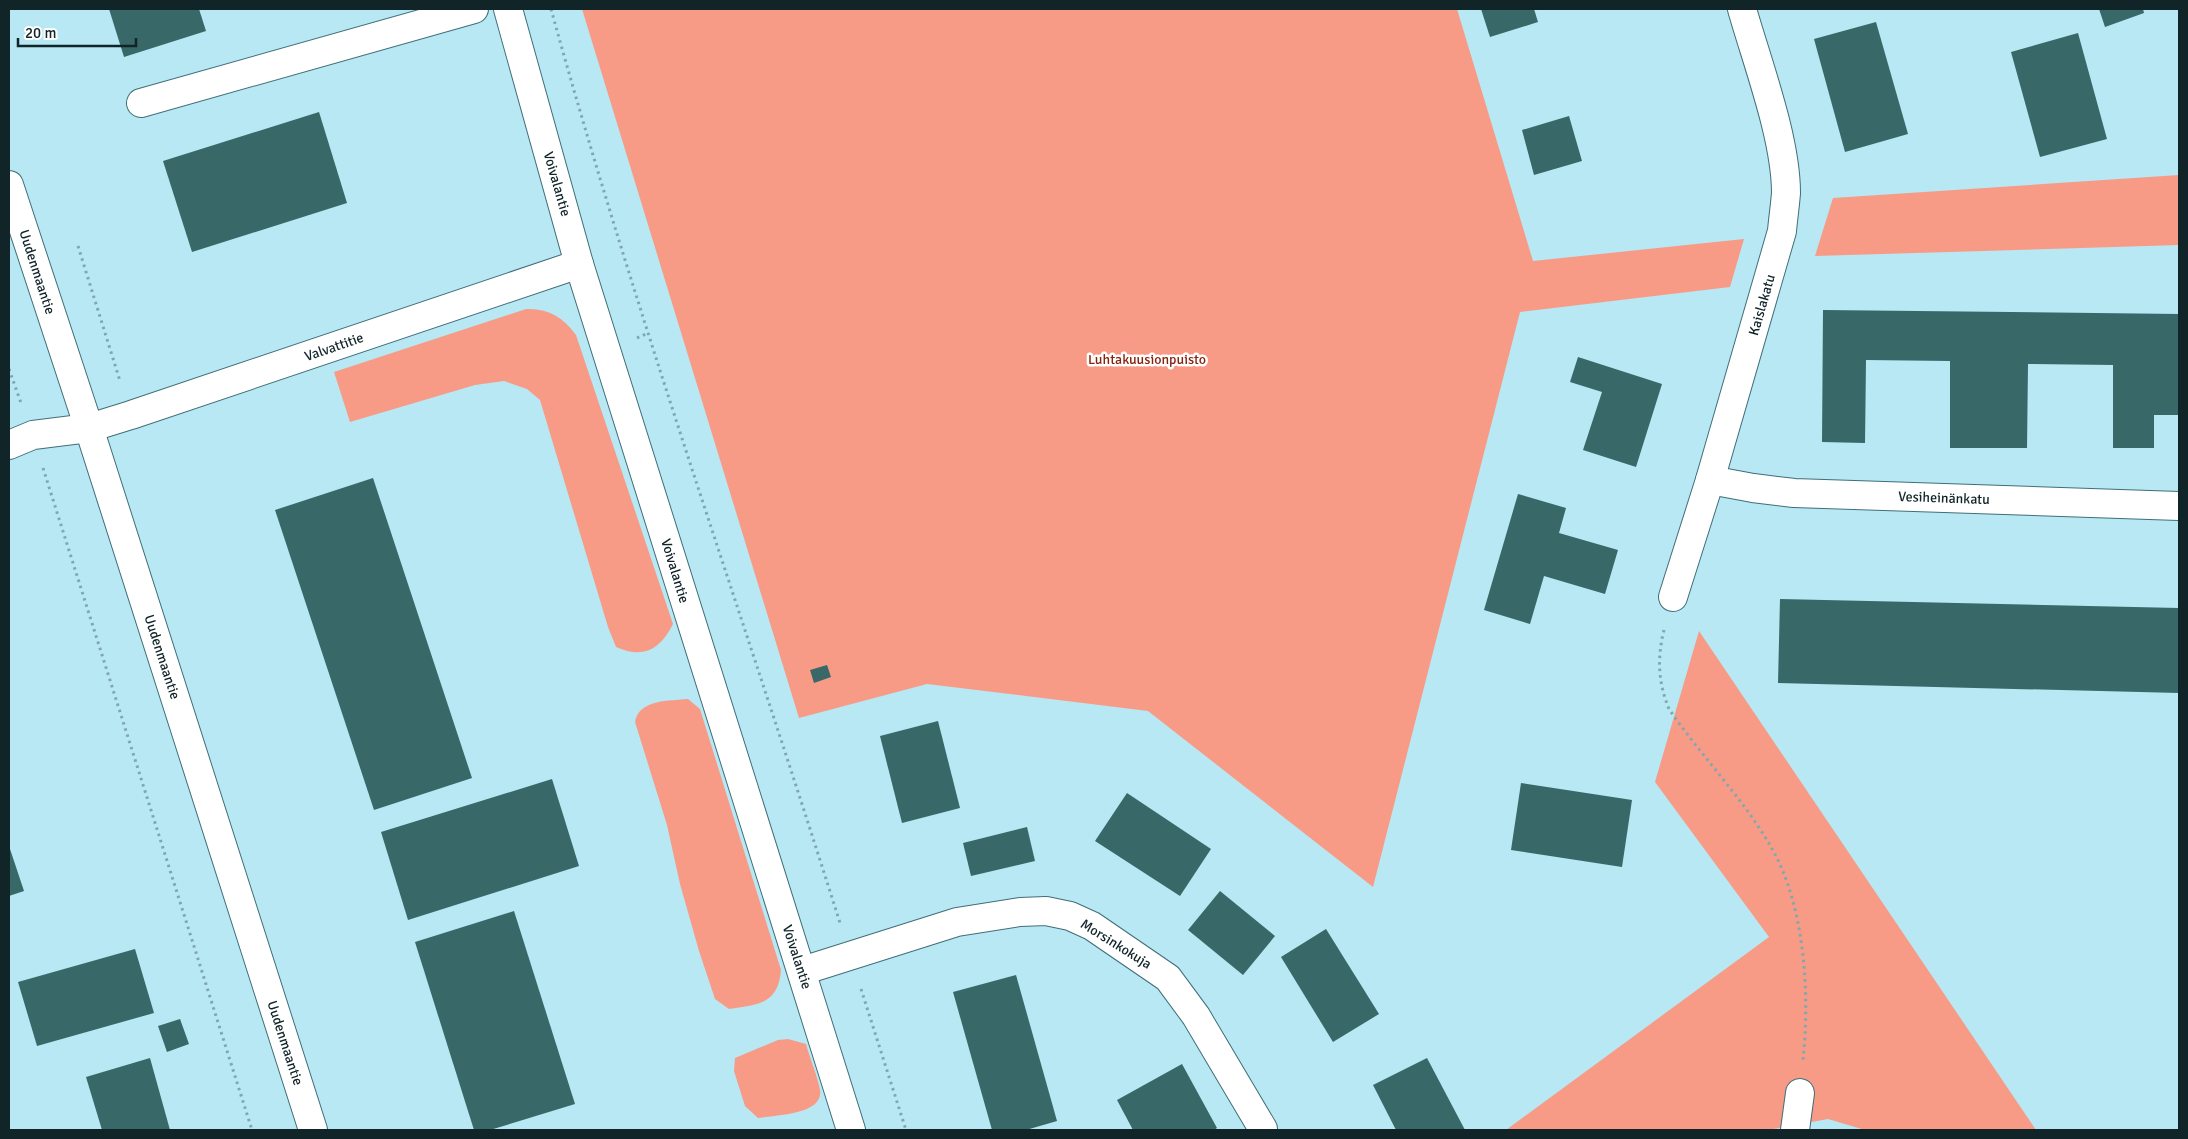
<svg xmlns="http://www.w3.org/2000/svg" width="2188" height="1139" font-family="Signika,sans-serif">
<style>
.green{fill:#f89b86}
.building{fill:#386867}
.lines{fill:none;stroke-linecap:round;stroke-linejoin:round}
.minor-casing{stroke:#406e78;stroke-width:30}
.major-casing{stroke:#406e78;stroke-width:30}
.path{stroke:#80a7af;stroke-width:3;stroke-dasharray:2.5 4;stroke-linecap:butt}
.minor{stroke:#fff;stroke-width:28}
.major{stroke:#fff;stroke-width:28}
.labels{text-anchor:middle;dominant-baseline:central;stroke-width:5;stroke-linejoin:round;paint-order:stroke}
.street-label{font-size:14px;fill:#112428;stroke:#fff}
.park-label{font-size:14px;fill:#86230e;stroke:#fff}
</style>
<rect width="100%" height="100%" fill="#b7e8f3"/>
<!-- green -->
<g class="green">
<path d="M582 9H1457L1533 261 1744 239 1730 287 1520 312 1373 887 1148 711 927 684 799 718Z"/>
<path d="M2179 175V245L1815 256 1833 198Z"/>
<path d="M526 309C548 308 563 317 576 335L673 624C660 650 643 659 616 647L608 627 540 400 527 389 504 381 475 385 350 422 334 372Z"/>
<path d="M1699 631 2036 1130H1865L1828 1119 1768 1130H1506L1769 937 1655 782Z"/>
<path d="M688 699 700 709 781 970C778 1005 758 1004 729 1009L715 999 699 951 680 884 667 825 635 722C639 699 669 701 688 699Z"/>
<path d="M788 1039 806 1044C810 1059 817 1074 820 1090 824 1115 775 1115 758 1118L745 1106 734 1071 735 1058 778 1040Z"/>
</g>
<!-- building -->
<g class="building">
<path d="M109 9H199L206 31 124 57Z"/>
<path d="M1481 9H1534L1538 22 1490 37Z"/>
<path d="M2099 9H2143L2144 13 2105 27Z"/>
<path d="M1876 22 1908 134 1845 152 1814 39Z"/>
<path d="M2078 33 2107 139 2040 157 2011 52Z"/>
<path d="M319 112 347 203 192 252 163 161Z"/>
<path d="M1569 116 1582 161 1534 175 1522 130Z"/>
<path d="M1823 310 2179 314V415H2154V448H2113V365L2028 364 2027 448H1950V361L1866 360 1865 443 1822 442Z"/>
<path d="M1578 357 1662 384 1636 467 1583 450 1602 392 1570 382Z"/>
<path d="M373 478 472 778 374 810 275 510Z"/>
<path d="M1518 494 1566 508 1559 533 1618 550 1605 594 1544 576 1530 624 1484 610Z"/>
<path d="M1780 599 2179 608V693L1778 683Z"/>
<path d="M827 665 831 677 814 683 810 670Z"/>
<path d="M938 721 960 808 902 823 880 736Z"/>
<path d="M552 779 579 866 408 920 381 832Z"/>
<path d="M1521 783 1632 800 1622 867 1511 850Z"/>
<path d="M1127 793 1211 849 1180 896 1095 841Z"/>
<path d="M1027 827 1035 861 971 876 963 843Z"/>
<path d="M9 846 24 891 9 896Z"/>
<path d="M1220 891 1275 936 1243 975 1188 930Z"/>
<path d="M514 911 575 1104 490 1130H474L415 942Z"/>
<path d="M1326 929 1379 1014 1333 1042 1281 957Z"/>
<path d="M135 949 154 1013 37 1046 18 982Z"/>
<path d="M1016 975 1057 1121 1026 1130H992L953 992Z"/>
<path d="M180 1019 189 1044 167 1052 158 1026Z"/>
<path d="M150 1058 170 1130H102L86 1077Z"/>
<path d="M1427 1058 1465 1130H1396L1373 1085Z"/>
<path d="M1182 1064 1217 1128 1214 1130H1133L1117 1100Z"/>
</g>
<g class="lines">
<!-- minor casing -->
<g class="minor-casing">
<g id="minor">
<path d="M508 9 579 264 851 1130"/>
<path d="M141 103 474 9"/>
<path d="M9 445 33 435 89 428 131 415 579 264"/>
<path d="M1710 480 1753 488 1794 493 2179 506"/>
<path d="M1673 597 1710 480 1782 231C1783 219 1785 206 1786 193 1786 138 1757 62 1742 9"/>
<path d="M802 971 957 922 1020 912 1046 911 1070 916 1092 926 1168 978 1196 1016 1263 1129"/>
<path d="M1795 1130 1800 1093"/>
</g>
</g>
<!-- major casing -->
<g class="major-casing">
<path id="major" d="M9 185 89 428 313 1130"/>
</g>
<!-- path -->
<g class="path">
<path d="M551 9C636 317 744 618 840 923"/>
<path d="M78 246 120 381"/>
<path d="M637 338 648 333"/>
<path d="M9 369 21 403"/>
<path d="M43 468 252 1130"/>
<path d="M1664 630C1657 658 1658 682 1669 709 1701 756 1743 798 1771 847 1805 905 1810 994 1803 1060"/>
<path d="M861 989 906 1130"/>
</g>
<!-- minor -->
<use href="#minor" class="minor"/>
<!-- major -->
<use href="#major" class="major"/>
</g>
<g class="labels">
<!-- street labels -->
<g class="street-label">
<text transform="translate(557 184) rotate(74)">Voivalantie</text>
<text transform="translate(37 272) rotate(72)">Uudenmaantie</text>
<text transform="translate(1762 305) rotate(-74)">Kaislakatu</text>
<text transform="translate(334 347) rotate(-19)">Valvattitie</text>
<text transform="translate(1944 498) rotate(2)">Vesiheinänkatu</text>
<text transform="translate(675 571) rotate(73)">Voivalantie</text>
<text transform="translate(162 657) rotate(72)">Uudenmaantie</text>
<text transform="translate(1116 944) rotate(32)">Morsinkokuja</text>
<text transform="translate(797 957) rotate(72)">Voivalantie</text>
<text transform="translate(285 1043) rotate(72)">Uudenmaantie</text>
</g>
<!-- park labels -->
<g class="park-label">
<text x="1147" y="359">Luhtakuusionpuisto</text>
</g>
</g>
<!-- border -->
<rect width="2188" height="1139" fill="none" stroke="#112428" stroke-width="20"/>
<!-- scale -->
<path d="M18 38v8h118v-8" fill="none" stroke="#112428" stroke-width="2.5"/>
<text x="25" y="38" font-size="15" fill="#112428" stroke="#ffffff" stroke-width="4" paint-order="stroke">20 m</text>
</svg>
